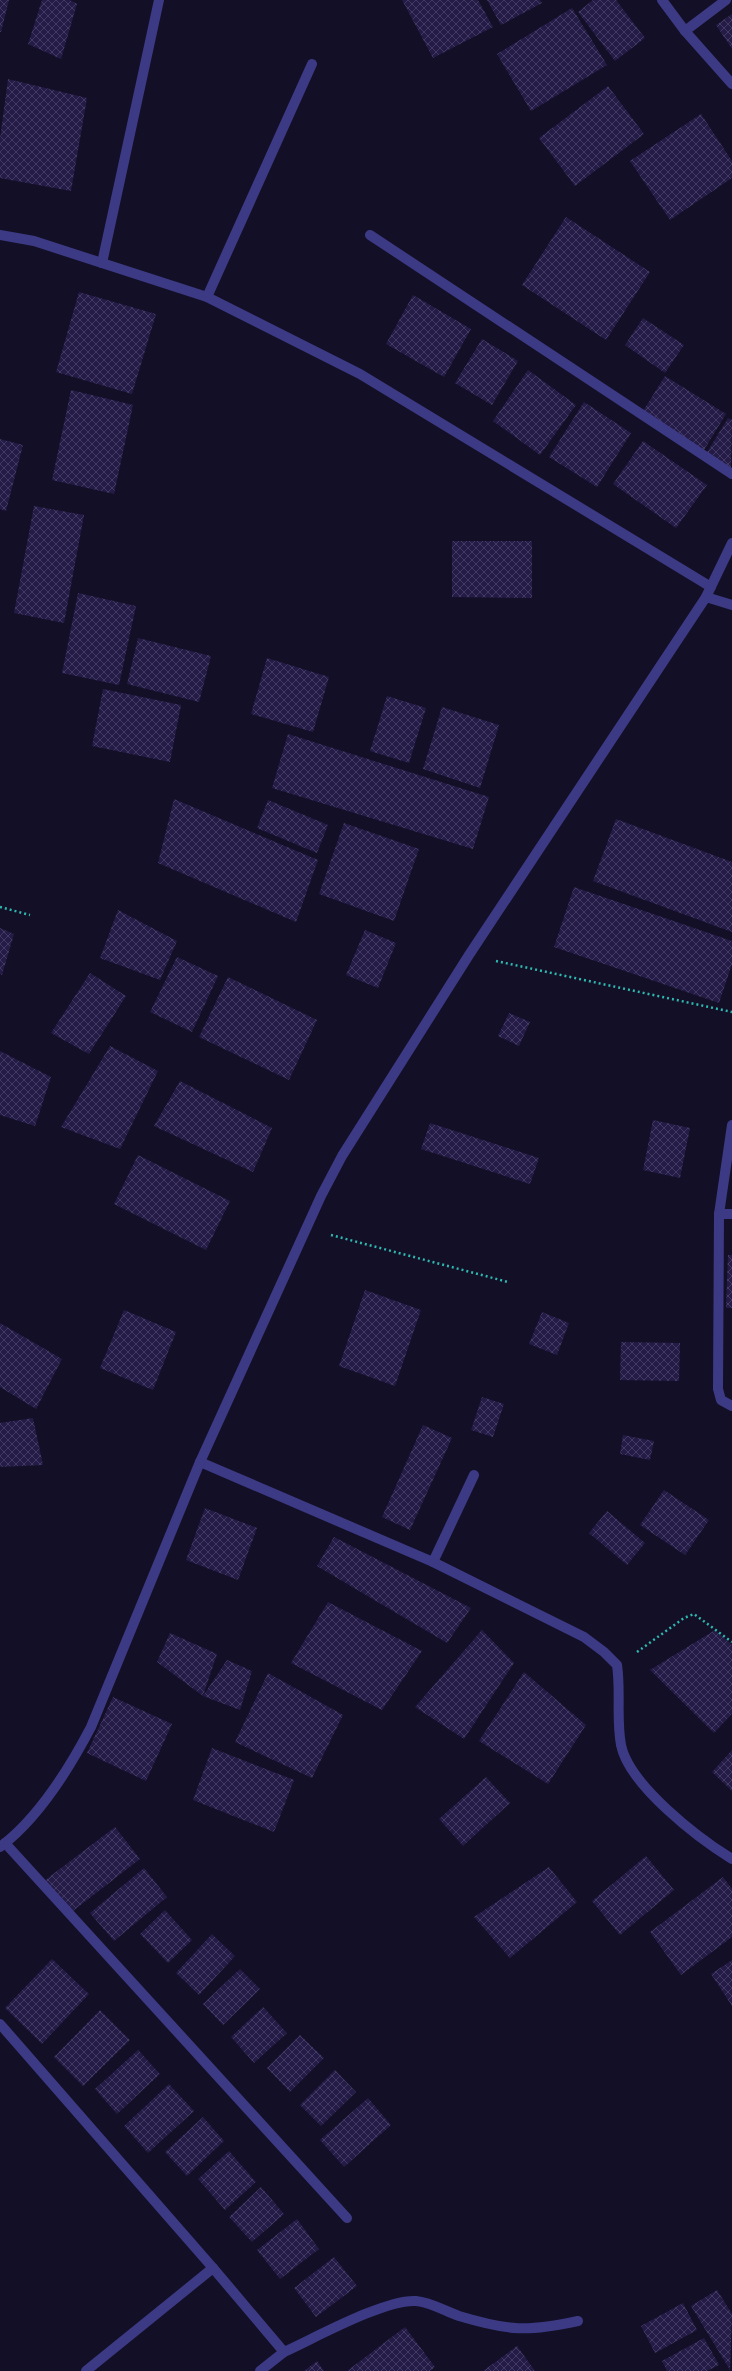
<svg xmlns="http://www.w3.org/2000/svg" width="732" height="2371" font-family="'Source Sans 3',sans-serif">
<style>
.building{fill:url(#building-cross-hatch)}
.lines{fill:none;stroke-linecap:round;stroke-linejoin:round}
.path{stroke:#2fb8b0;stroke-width:2.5;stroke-dasharray:2 3;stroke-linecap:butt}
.minor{stroke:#3d3a85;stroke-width:10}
</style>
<defs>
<pattern id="building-cross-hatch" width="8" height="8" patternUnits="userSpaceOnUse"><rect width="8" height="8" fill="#241b47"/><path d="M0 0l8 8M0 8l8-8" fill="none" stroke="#433b63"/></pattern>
</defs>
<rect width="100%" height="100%" fill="#130f26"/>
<!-- building -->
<g class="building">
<path d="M0 0H9L1 32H0Z"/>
<path d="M42 0H70L77 4 61 59 28 44Z"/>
<path d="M402 0H478L493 27 433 58Z"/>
<path d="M487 0H540L542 3 501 25Z"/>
<path d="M593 0H616L645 38 615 61 578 12Z"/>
<path d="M572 8 607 65 531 111 497 54Z"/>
<path d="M732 14V49L716 25Z"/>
<path d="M8 79 87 98 71 191 0 178V139Z"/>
<path d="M608 86 644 134 575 186 539 138Z"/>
<path d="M701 114 732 161V178L670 220 630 161Z"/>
<path d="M566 217 650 272 606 340 522 285Z"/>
<path d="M79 292 156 314 132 394 56 372Z"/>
<path d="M413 295 471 329 444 377 386 344Z"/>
<path d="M643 318 684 345 665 373 625 345Z"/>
<path d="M482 339 518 361 492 405 455 383Z"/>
<path d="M528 370 576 405 540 455 493 421Z"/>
<path d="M665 376 726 414 704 450 643 411Z"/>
<path d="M71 390 133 405 114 494 52 480Z"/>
<path d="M584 402 631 433 597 487 549 457Z"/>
<path d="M728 418 732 420 731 468 706 454Z"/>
<path d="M0 439 23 445 6 511 0 509Z"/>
<path d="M643 441 707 485 676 528 613 484Z"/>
<path d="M34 506 84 515 64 623 14 613Z"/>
<path d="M452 541H532V598L452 597Z"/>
<path d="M78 593 136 606 119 685 62 673Z"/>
<path d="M138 638 211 656 199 702 127 684Z"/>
<path d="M267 658 329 677 313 732 251 714Z"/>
<path d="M103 689 181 705 170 762 92 746Z"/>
<path d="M387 696 426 708 409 763 370 751Z"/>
<path d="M442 707 499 725 480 788 423 769Z"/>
<path d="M288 734 489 797 473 849 272 788Z"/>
<path d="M174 799 318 860 296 922 158 863Z"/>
<path d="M268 800 328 825 317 853 257 828Z"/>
<path d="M616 819 732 862V932L593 881Z"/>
<path d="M344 823 419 849 394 921 319 894Z"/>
<path d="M574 887 732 941V964L719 1003 554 947Z"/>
<path d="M118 910 177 941 160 980 100 958Z"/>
<path d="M0 928 14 934 2 975 0 974Z"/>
<path d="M365 930 396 943 378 988 346 975Z"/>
<path d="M177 957 218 976 192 1032 150 1012Z"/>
<path d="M90 973 126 996 89 1054 51 1033Z"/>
<path d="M228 977 317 1020 289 1080 199 1037Z"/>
<path d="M509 1013 530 1022 519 1046 498 1036Z"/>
<path d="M110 1046 158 1071 120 1149 61 1127Z"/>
<path d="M0 1051 51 1077 35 1126 0 1115Z"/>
<path d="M180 1081 272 1128 253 1172 154 1126Z"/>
<path d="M653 1120 690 1128 680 1178 643 1170Z"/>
<path d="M430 1123 539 1158 530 1184 421 1149Z"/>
<path d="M138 1155 230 1201 206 1250 114 1204Z"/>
<path d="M728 1255H732V1308H726Z"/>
<path d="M365 1290 421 1310 395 1386 339 1366Z"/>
<path d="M124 1310 176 1332 153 1390 100 1368Z"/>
<path d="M542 1312 569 1323 557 1355 529 1344Z"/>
<path d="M0 1323 62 1359 36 1409 0 1387Z"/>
<path d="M621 1342 680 1343 679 1381 620 1380Z"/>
<path d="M482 1397 504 1404 493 1437 471 1430Z"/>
<path d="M33 1418 43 1465 0 1467V1423Z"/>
<path d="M423 1425 452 1438 410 1530 382 1517Z"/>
<path d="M623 1435 654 1441 650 1460 620 1454Z"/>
<path d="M664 1490 709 1520 685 1555 640 1525Z"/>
<path d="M205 1508 257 1528 238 1580 186 1560Z"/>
<path d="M607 1511 645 1543 627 1565 589 1533Z"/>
<path d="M334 1537 471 1608 447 1643 317 1566Z"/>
<path d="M328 1602 422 1651 382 1710 291 1663Z"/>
<path d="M482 1630 514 1663 464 1739 415 1707Z"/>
<path d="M715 1630 732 1645V1714L714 1733 650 1670Z"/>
<path d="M170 1633 217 1654 203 1696 157 1662Z"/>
<path d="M227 1660 252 1671 240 1710 203 1696Z"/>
<path d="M524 1672 586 1725 548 1784 479 1741Z"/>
<path d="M268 1673 343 1715 312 1778 235 1742Z"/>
<path d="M113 1697 172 1724 146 1781 87 1753Z"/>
<path d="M212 1748 294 1780 274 1832 193 1800Z"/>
<path d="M732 1750V1791L712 1772Z"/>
<path d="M486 1777 510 1803 463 1846 439 1819Z"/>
<path d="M115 1827 140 1859 69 1914 44 1881Z"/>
<path d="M646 1856 674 1890 620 1935 592 1901Z"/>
<path d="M549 1867 577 1902 510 1958 474 1917Z"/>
<path d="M144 1868 167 1897 114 1941 90 1913Z"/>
<path d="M723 1877 732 1889V1937L681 1975 650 1932Z"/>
<path d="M165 1910 192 1940 168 1963 140 1934Z"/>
<path d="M212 1934 235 1956 199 1995 176 1973Z"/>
<path d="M52 1959 89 1994 42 2044 5 2008Z"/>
<path d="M732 1960V2006L711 1974Z"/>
<path d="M240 1969 260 1989 223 2025 203 2004Z"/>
<path d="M263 2007 287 2033 254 2063 231 2037Z"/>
<path d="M100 2010 130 2040 83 2086 54 2057Z"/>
<path d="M300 2035 324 2058 290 2092 267 2068Z"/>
<path d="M138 2050 160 2074 117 2114 95 2089Z"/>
<path d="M335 2070 356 2092 321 2126 300 2105Z"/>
<path d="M169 2084 194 2111 148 2153 124 2126Z"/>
<path d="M368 2098 391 2125 344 2167 320 2140Z"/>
<path d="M203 2117 224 2141 187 2176 165 2152Z"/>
<path d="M229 2151 256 2182 225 2210 198 2179Z"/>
<path d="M261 2187 284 2214 252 2242 229 2217Z"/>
<path d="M297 2219 319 2249 280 2279 257 2250Z"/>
<path d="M334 2257 357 2286 316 2317 294 2288Z"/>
<path d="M717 2290 732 2314 730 2370 691 2306Z"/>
<path d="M683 2303 697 2330 655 2353 641 2326Z"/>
<path d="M405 2327 435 2367 430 2371H347Z"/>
<path d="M704 2338 719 2365 707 2371H667L662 2361Z"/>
<path d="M517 2346 535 2371H483Z"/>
<path d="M317 2361 324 2371H304Z"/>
</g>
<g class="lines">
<!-- path -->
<g class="path">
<path d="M0 907 30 915"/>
<path d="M496 961 732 1012"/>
<path d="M331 1235 508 1282"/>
<path d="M637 1652 684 1618 694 1614 732 1642"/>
</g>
<!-- minor -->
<g class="minor">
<path d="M662 0 685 31"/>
<path d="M726 0 685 31 732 84"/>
<path d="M0 235 34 241 207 297 360 374 711 587"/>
<path d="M370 235 732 474"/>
<path d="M102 263 159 0"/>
<path d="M207 297 312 64"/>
<path d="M706 597 732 605"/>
<path d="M732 1125 719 1214 718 1389 721 1400 732 1406"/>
<path d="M719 1214H732"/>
<path d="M200 1462 433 1562 584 1637 604 1652 617 1665C621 1692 616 1718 621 1745 629 1785 698 1838 732 1859"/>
<path d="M433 1562 474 1475"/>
<path d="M5 1843 347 2218"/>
<path d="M0 1847C39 1818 69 1769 91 1727L200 1462 321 1196 342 1156 469 955 706 597 732 543"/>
<path d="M0 2024 213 2268 86 2371"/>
<path d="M213 2268 284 2352C315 2338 385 2299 416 2301 430 2302 445 2311 459 2316 509 2331 527 2332 578 2321"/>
<path d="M260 2371 284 2352"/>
</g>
</g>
</svg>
